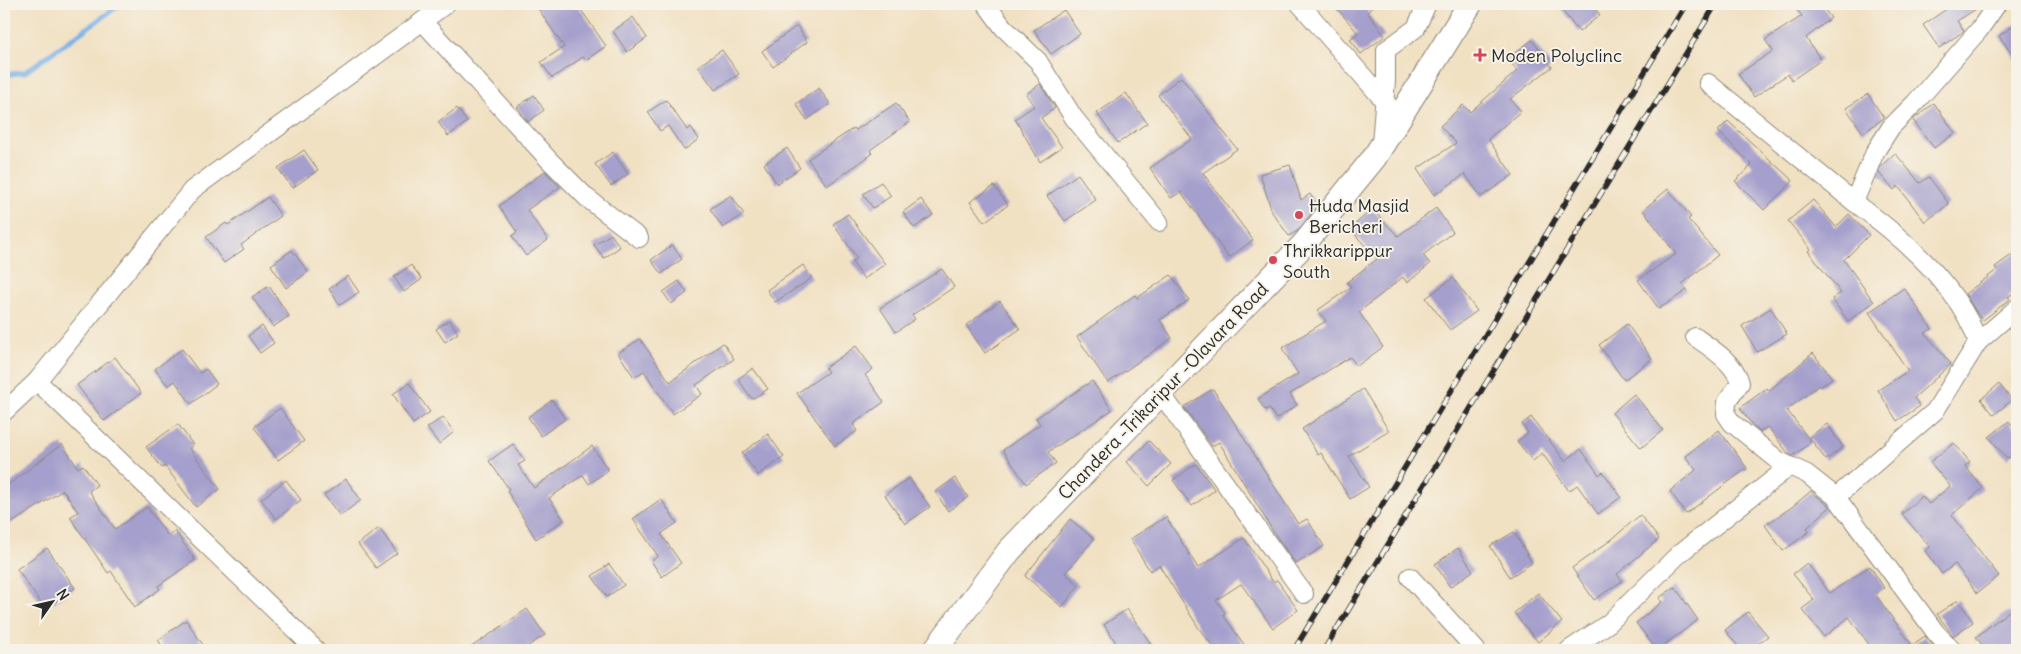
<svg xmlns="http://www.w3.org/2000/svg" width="2021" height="654" font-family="Delius,sans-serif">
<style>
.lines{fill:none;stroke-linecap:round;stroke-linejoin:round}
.stream{stroke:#78b2e9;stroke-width:5}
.building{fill:#a49fcc}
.street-casing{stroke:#8e8677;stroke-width:20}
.secondary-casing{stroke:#8e8677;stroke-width:26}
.street{stroke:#fff;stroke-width:18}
.secondary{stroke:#fff;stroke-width:24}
.rail-casing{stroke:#2b2b2b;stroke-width:5.5}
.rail{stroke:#f7f3e8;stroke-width:4;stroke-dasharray:11;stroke-linecap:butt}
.poi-dot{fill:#d1495b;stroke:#f7f3e8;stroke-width:2}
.labels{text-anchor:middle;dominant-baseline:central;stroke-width:4;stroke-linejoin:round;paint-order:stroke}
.poi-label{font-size:18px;fill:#2b2b2b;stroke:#f7f3e8;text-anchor:start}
.street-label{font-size:18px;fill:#2b2b2b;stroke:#f7f3e8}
</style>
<rect width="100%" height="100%" fill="#f7f3e8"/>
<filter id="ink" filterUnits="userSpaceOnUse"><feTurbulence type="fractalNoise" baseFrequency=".02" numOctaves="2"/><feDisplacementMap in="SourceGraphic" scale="10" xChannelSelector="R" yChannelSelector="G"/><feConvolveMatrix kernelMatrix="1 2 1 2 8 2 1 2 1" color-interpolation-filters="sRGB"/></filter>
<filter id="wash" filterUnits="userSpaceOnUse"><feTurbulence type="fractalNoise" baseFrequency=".0096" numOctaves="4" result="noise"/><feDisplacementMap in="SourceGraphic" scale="20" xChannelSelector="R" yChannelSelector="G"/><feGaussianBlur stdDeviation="1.12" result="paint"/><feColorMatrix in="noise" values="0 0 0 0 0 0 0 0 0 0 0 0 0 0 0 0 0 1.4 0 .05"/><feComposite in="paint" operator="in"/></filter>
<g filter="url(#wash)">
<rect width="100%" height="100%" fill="#f1e1c3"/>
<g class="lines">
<!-- stream -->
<path class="stream" d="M4 75 25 72 121 4"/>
</g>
<g id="blocks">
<!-- building -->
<g class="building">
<path d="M535 4H577L606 46 586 60 583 57 552 78 541 62 564 47Z"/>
<path d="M1333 4H1376L1367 12 1385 36 1361 54 1350 39 1358 33Z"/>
<path d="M1557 4H1591L1600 15 1579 32Z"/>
<path d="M1792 4H1820L1831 18 1806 38 1821 60 1792 80 1788 74 1754 97 1738 74 1773 51 1765 40 1802 16Z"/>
<path d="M1954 4H1984L1957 21 1964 31 1939 48 1923 25Z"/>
<path d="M1064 10 1080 34 1051 54 1034 30Z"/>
<path d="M633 17 647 38 627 52 613 31Z"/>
<path d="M2017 23V61L1999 36Z"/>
<path d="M797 26 807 42 773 67 762 51Z"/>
<path d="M1532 40 1552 67 1510 99 1521 111 1488 139 1513 175 1481 197 1465 174 1434 195 1417 169 1456 143 1440 126 1463 105 1470 112 1517 71 1508 58Z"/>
<path d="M722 50 739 74 715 90 698 66Z"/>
<path d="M1181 77 1237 149 1203 173 1253 240 1229 258 1181 192 1171 198 1150 168 1192 139 1158 95Z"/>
<path d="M1040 84 1055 108 1041 118 1062 147 1040 162 1015 119 1034 106 1026 94Z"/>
<path d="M819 88 830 104 807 120 796 104Z"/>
<path d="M1126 93 1147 123 1118 143 1097 113Z"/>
<path d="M1868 94 1884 118 1863 133 1846 108Z"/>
<path d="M534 95 544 110 528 122 517 107Z"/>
<path d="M666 100 687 130 691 127 699 139 684 150 668 126 660 131 648 112Z"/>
<path d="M896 103 910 122 870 150 872 154 827 186 808 159 854 128 856 130Z"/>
<path d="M1934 103 1955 133 1934 148 1913 120Z"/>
<path d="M457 108 467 122 448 136 438 122Z"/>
<path d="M1728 121 1793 181 1764 210 1735 181 1752 165 1718 131Z"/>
<path d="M787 148 800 168 777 184 764 164Z"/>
<path d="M304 150 318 170 292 188 278 168Z"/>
<path d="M613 152 628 174 611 186 595 164Z"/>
<path d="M1895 153 1920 183 1929 177 1949 204 1925 222 1898 186 1894 190 1878 172 1881 166Z"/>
<path d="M1290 165 1301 200 1310 194 1318 206 1297 231 1289 236 1272 212 1260 174Z"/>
<path d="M545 171 560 187 527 210 548 240 526 256 512 236 517 232 499 206Z"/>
<path d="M1078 174 1096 200 1065 221 1047 196Z"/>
<path d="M881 182 891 196 873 208 863 194Z"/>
<path d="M994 186 1008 205 984 222 970 202Z"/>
<path d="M1668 189 1691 217 1688 219 1718 255 1682 284 1687 290 1659 309 1638 280 1676 254 1643 210Z"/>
<path d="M731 195 744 214 723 228 710 209Z"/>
<path d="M268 197 281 216 241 245 244 249 224 263 206 237 226 223 228 225Z"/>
<path d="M921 199 933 215 914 228 903 212Z"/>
<path d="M1813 200 1836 227 1849 214 1869 235 1844 260 1874 302 1848 321 1832 299 1841 293 1808 251 1811 249 1788 221Z"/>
<path d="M1436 208 1453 232 1423 255 1430 264 1407 283 1403 277 1359 312 1383 347 1357 366 1350 357 1290 394 1297 405 1276 419 1269 408 1265 410 1258 399 1298 374 1282 348 1326 321 1318 310 1351 287 1347 282 1377 259 1350 229 1372 209 1398 236Z"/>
<path d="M848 214 885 264 864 279 852 262 857 258 833 224Z"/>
<path d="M611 234 620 247 604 258 594 245Z"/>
<path d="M672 245 682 259 661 274 651 260Z"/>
<path d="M292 250 308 272 286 288 271 265Z"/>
<path d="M2017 251V290L2008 297 2010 299 1982 321 1965 294 1997 270 1995 267Z"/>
<path d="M411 265 422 279 404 292 394 277Z"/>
<path d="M803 265 812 278 775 302 767 290Z"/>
<path d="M942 269 954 287 912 315 915 319 896 332 880 308Z"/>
<path d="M1171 275 1189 300 1160 320 1172 338 1108 383 1077 337 1135 295 1137 298Z"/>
<path d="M348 276 359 292 340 305 329 289Z"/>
<path d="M1453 278 1477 311 1450 330 1426 298Z"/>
<path d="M679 281 687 293 671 304 663 292Z"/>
<path d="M269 286 289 316 273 327 252 297Z"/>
<path d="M1904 288 1932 329 1925 333 1951 364 1914 398 1920 406 1897 421 1878 390 1908 371 1869 312Z"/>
<path d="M1000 301 1020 329 985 353 966 325Z"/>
<path d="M1771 308 1787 334 1757 352 1742 326Z"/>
<path d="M449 320 458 333 445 342 436 329Z"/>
<path d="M1627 324 1652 359 1624 380 1599 345Z"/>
<path d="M262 326 274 343 260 353 248 336Z"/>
<path d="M640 339 670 382 723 343 734 359 696 385 702 394 673 414 644 371 634 377 618 353Z"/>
<path d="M856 346 873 369 865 375 884 402 853 424 857 431 835 446 797 393 828 372 825 368Z"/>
<path d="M182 349 200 373 206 369 217 384 191 404 175 381 168 386 155 369Z"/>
<path d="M1813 353 1832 378 1820 387 1819 385 1787 410 1811 442 1793 456 1788 453 1768 427 1760 432 1754 427 1740 408 1767 388 1769 391Z"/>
<path d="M115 357 141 393 104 421 77 385Z"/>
<path d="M753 368 768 389 752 399 738 379Z"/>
<path d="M1092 381 1112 410 1048 452 1056 463 1026 484 1003 450 1040 424 1036 418Z"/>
<path d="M409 383 430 412 413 424 393 394Z"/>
<path d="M1999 384 2012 400 1994 415 1981 399Z"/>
<path d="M1213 389 1298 524 1307 519 1324 546 1296 564 1273 531 1219 442 1212 446 1184 407Z"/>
<path d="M1363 389 1389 431 1349 456 1369 487 1350 499 1321 453 1318 455 1302 429Z"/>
<path d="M1634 394 1663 430 1641 448 1612 413Z"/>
<path d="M552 400 565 419 541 436 528 417Z"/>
<path d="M280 408 304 441 278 460 254 427Z"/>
<path d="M443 417 454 432 439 444 427 428Z"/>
<path d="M1531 417 1565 461 1581 449 1599 475 1603 472 1621 497 1598 514 1577 485 1569 491 1542 453 1533 461 1517 441 1528 433 1522 424Z"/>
<path d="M2009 421 2017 431V450L2007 459 1989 437Z"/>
<path d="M178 424 193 445 189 448 220 489 196 507 165 466 162 468 146 447Z"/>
<path d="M1827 424 1843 447 1826 460 1809 437Z"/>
<path d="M1719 430 1747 468 1686 514 1670 491 1696 470 1685 456Z"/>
<path d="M768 434 784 457 758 475 742 453Z"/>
<path d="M1149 441 1171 464 1149 486 1127 462Z"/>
<path d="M1954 443 1970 462 1965 466 1983 488 1952 515 1999 576 1977 593 1955 564 1942 574 1925 551 1930 547 1902 514 1922 496 1929 504 1950 486 1930 462Z"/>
<path d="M62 444 78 468 83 465 97 485 89 491 115 529 147 507 168 536 175 531 195 560 158 586 160 589 135 607 111 571 108 573 70 517 78 512 63 490 4 528V488Z"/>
<path d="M513 444 525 461 518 465 534 488 592 446 608 470 589 484 583 475 549 498 564 520 536 539 507 491 509 489 489 461Z"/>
<path d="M1196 464 1215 490 1192 506 1173 480Z"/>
<path d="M909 478 930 507 905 524 885 495Z"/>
<path d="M955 478 968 497 948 511 935 492Z"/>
<path d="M346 479 361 500 340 516 324 495Z"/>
<path d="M286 480 301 500 276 519 261 499Z"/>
<path d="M1811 491 1830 507 1807 528 1810 531 1783 551 1765 525 1792 507Z"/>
<path d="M661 499 677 523 661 534 681 563 662 577 651 561 658 556 633 519Z"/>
<path d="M1640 515 1659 539 1617 574 1622 581 1594 600 1572 568 1611 540Z"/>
<path d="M1166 517 1198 568 1244 538 1273 582 1277 580 1298 610 1273 628 1241 584 1216 600 1225 613 1223 615 1248 650H1216L1200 630 1159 565 1150 571 1130 539Z"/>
<path d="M1070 519 1094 539 1065 573 1079 585 1062 607 1025 576Z"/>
<path d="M379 528 397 553 376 568 358 544Z"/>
<path d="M1514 532 1532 563 1510 577 1490 546Z"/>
<path d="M47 548 75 588 45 609 17 569Z"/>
<path d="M1458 548 1473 571 1450 587 1435 564Z"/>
<path d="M1807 563 1830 593 1870 566 1884 588 1875 594 1912 645 1925 636 1935 648 1931 650H1873L1849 617 1824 637 1802 609 1814 600 1793 574Z"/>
<path d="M609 564 624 585 607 597 592 576Z"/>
<path d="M1675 587 1698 620 1657 650 1636 623 1662 602 1659 598Z"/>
<path d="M1538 593 1562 622 1538 642 1514 613Z"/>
<path d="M1958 600 1973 622 1953 636 1937 614Z"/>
<path d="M527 609 545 635 522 650H467Z"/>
<path d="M1127 609 1155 650H1121L1104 625Z"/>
<path d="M2009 611 2017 621V644L2009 650H1986L1976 637Z"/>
<path d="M1748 612 1768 636 1750 650H1741L1725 630Z"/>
<path d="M186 620 203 645 195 650H165L158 640Z"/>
</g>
</g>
</g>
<g filter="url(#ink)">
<use href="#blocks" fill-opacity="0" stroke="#8e8677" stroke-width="1"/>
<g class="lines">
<!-- street casing -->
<g class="street-casing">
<g id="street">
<path d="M986 4 1003 27 1038 61 1074 118 1159 222"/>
<path d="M1300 4 1388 105"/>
<path d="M423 22 550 161 587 198 639 238"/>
<path d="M1708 83 1854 202"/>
<path d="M1381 145 1386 80V50L1416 28 1427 4"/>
<path d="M1695 337C1711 348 1736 364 1740 383L1727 402 1726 414 1732 423 1779 461 1807 474 1836 497"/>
<path d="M1978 342 2017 308"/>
<path d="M37 381 316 650"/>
<path d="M1160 392 1304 594"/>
<path d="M4 412 37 381 192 190 446 4"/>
<path d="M1410 577 1476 650"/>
<path d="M1569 650 1609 623 1679 554 1790 466"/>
<path d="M1952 650 1936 633 1836 497 1935 411 1978 342C1959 286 1901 236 1854 202L1875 152 1891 127 1915 103 1979 30 1997 4"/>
</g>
</g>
<!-- secondary casing -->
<g class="secondary-casing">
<path id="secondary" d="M935 650 1009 551 1304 244 1374 158 1470 4"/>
</g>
<!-- street -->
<use href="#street" class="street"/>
<!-- secondary -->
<use href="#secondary" class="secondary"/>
<!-- rail casing -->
<g class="rail-casing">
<g id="rail">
<path d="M1294 650 1686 4"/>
<path d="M1324 650 1716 4"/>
</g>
</g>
<!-- rail -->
<use href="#rail" class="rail"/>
</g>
</g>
<!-- markers -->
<g class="poi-dot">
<path d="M1477.5 47.5h5v5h5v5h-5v5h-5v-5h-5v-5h5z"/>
<circle cx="1299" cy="215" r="5"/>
<circle cx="1273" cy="260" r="5"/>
</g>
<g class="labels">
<!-- poi labels -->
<g class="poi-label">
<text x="1491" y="55">Moden Polyclinc</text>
<text x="1309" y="205">Huda Masjid<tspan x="1309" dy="21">Bericheri</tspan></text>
<text x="1283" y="250">Thrikkarippur<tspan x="1283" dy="21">South</tspan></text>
</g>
<!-- street labels -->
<g class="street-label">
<text transform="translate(1163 391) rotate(-46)">Chandera -Trikaripur -Olavara Road</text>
</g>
</g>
<!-- margin -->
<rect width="2021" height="654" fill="none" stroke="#f7f3e8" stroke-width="20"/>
<!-- north arrow -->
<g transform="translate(52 602) rotate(56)" stroke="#f7f3e8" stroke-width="4" paint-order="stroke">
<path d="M0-4L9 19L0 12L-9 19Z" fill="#2b2b2b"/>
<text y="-8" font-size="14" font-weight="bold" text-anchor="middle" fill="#2b2b2b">N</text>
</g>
</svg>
